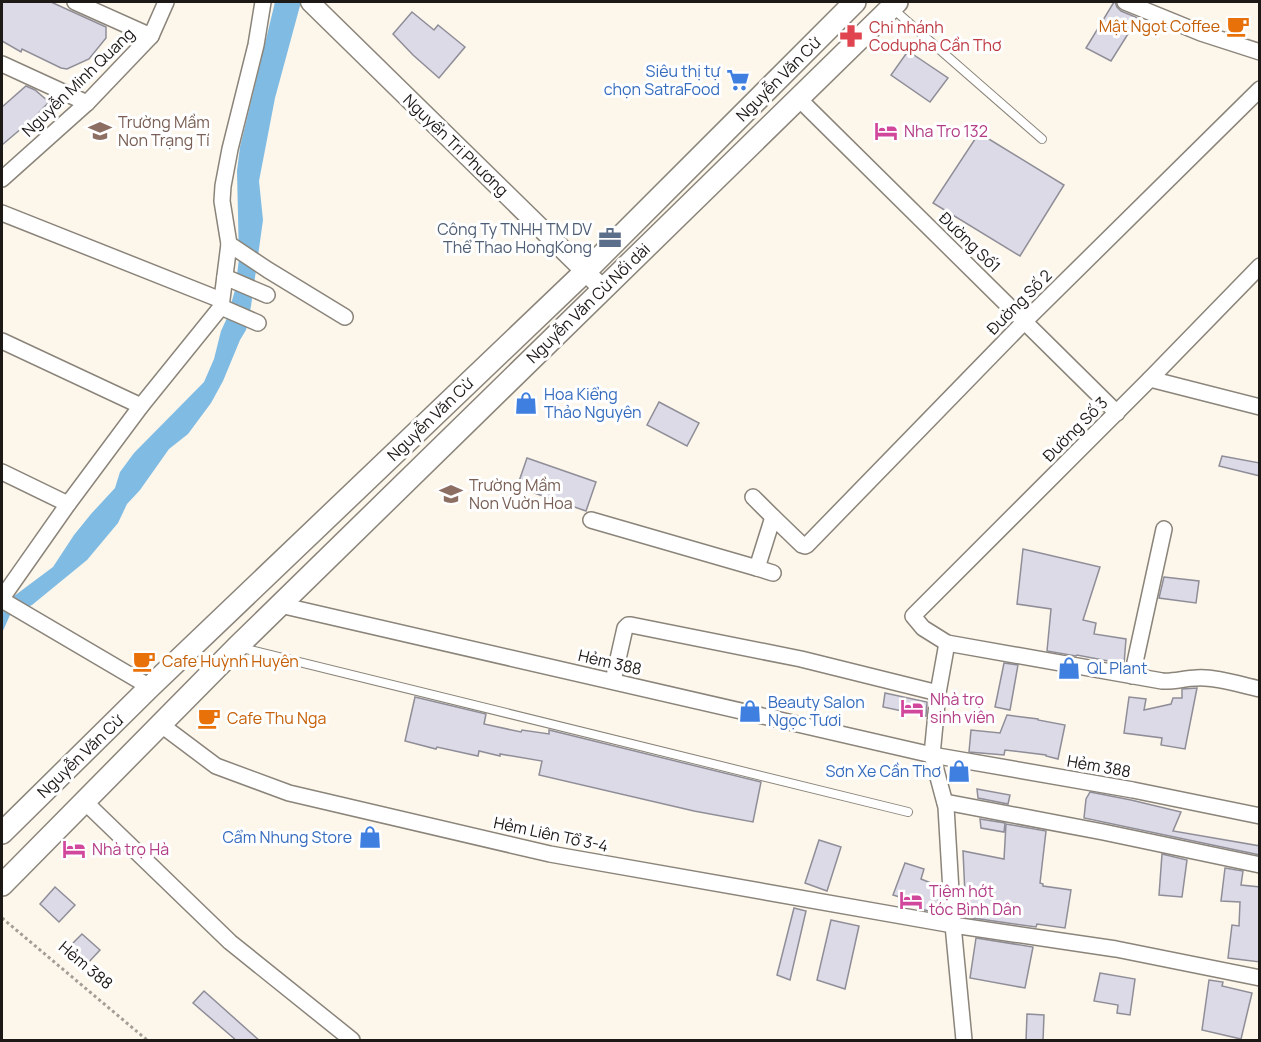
<svg xmlns="http://www.w3.org/2000/svg" width="1261" height="1042" font-family="Manrope,sans-serif">
<style>
.water{fill:#7fbbe3}
.building{fill:#dcdae6;stroke:#8f8e98;stroke-width:1.5}
.lines{fill:none;stroke-linecap:round;stroke-linejoin:round}
.service-casing{stroke:#8a847a;stroke-width:10}
.minor-casing{stroke:#8a847a;stroke-width:18}
.tertiary-casing{stroke:#8a847a;stroke-width:21}
.secondary-casing{stroke:#8a847a;stroke-width:24}
.path{stroke:#a39e96;stroke-width:3;stroke-dasharray:3 3;stroke-linecap:butt}
.service{stroke:#fff;stroke-width:8}
.minor{stroke:#fff;stroke-width:15}
.tertiary{stroke:#fff;stroke-width:18}
.secondary{stroke:#fff;stroke-width:21}
.labels{text-anchor:middle;dominant-baseline:central;stroke-width:6;stroke-linejoin:round;paint-order:stroke}
.food-label{font-size:16px;fill:#c56008;stroke:#fff;text-anchor:start}
.health-label{font-size:16px;fill:#be3a42;stroke:#fff;text-anchor:start}
.shop-label{font-size:16px;fill:#366cbe;stroke:#fff;text-anchor:end}
.street-label{font-size:16px;fill:#1c1916;stroke:#fff}
.education-label{font-size:16px;fill:#785e54;stroke:#fff;text-anchor:start}
.hotel-label{font-size:16px;fill:#b23c85;stroke:#fff;text-anchor:start}
.service-label{font-size:16px;fill:#4e5e75;stroke:#fff;text-anchor:end}
</style>
<rect width="100%" height="100%" fill="#fdf6eb"/>
<!-- water -->
<path class="water" d="M275 2H301L275 98 259 181 263 220 251 306 246 330 240 340 223 381 211 403 188 434 169 449 140 490 127 504 118 523 87 560 32 605 10 615 2 633V605L53 567 74 535 91 514 115 488 120 472 134 453 204 382 214 359 221 331 227 318 235 290 239 259 237 171 240 147Z"/>
<!-- building -->
<g class="building">
<path d="M2 2H51L106 27V38L89 59 67 69 61 68 22 49 21 52 2 41Z"/>
<path d="M1114 2H1115L1117 7 1121 11 1138 18 1111 61 1086 48Z"/>
<path d="M412 12 434 30 438 25 465 47 439 78 413 55 393 34Z"/>
<path d="M908 51 948 78 930 102 891 75Z"/>
<path d="M26 86 35 90 49 102 23 129 22 128 2 145V107Z"/>
<path d="M979 133 1064 185 1020 256 933 203Z"/>
<path d="M659 402 699 423 687 446 647 425Z"/>
<path d="M1222 456 1260 463V476L1219 466Z"/>
<path d="M527 458 596 482 586 511 517 487Z"/>
<path d="M1023 549 1100 567 1083 620 1096 623 1094 634 1126 639 1124 664 1077 655 1076 656 1047 651 1051 609 1017 604Z"/>
<path d="M1164 577 1199 581 1196 603 1159 598Z"/>
<path d="M1004 663 1018 665 1010 710 995 707Z"/>
<path d="M1197 688 1185 749 1161 745 1162 738 1124 733 1129 697 1146 699 1144 710 1171 704 1173 698H1182V689Z"/>
<path d="M885 693 927 702 926 716 883 707Z"/>
<path d="M415 697 486 714 484 724 521 732 522 730 549 734V730L761 782 753 822 694 811 539 775 542 761 500 754V756L479 751 478 756 437 747 436 749 405 741Z"/>
<path d="M1007 715 1038 719V720L1065 725 1058 759 1046 756V755L1005 750 1004 755 969 752 971 730 1000 733Z"/>
<path d="M977 789 1010 795 1008 804 978 798Z"/>
<path d="M1090 792 1131 800 1181 812 1173 831 1260 846V855L1084 818 1086 799Z"/>
<path d="M980 819 1005 823 1004 832 981 828Z"/>
<path d="M1006 824 1046 831 1040 883 1043 884V886L1071 890 1065 928 1037 924 1036 927 966 917 963 851 1004 859Z"/>
<path d="M819 840 841 847 827 891 805 883Z"/>
<path d="M1162 854 1187 860 1182 897 1159 895Z"/>
<path d="M905 863 924 869 921 879 941 887 936 912 918 909V907L905 903 906 899 893 895Z"/>
<path d="M1225 868 1243 871 1241 885 1260 887V962L1228 958 1232 925 1239 926 1240 902 1221 901Z"/>
<path d="M55 887 75 905 59 922 40 904Z"/>
<path d="M794 908 806 911 790 980 777 975Z"/>
<path d="M831 920 859 926 845 989 817 980Z"/>
<path d="M82 934 100 950 87 964 69 947Z"/>
<path d="M976 938 1033 947 1025 988 970 978Z"/>
<path d="M1100 973 1135 979 1130 1015 1117 1013 1118 1005 1094 1001Z"/>
<path d="M1209 980 1223 982 1222 986 1252 993 1241 1039 1202 1030Z"/>
<path d="M204 991 260 1041H237L193 1003Z"/>
<path d="M1027 1014 1044 1015 1043 1041H1026Z"/>
</g>
<g class="lines">
<!-- service casing -->
<g class="service-casing">
<g id="service">
<path d="M892 8 1042 139"/>
<path d="M242 648 908 812"/>
</g>
</g>
<!-- minor casing -->
<g class="minor-casing">
<g id="minor">
<path d="M75 2 151 36"/>
<path d="M1125 2 1201 33 1260 52"/>
<path d="M2 64 87 103"/>
<path d="M798 98 1117 413"/>
<path d="M2 179 87 103 151 36 166 2"/>
<path d="M2 213 221 300"/>
<path d="M229 244 222 201 223 186 230 149 256 45 263 2"/>
<path d="M1260 266 1150 379 913 616 923 628 947 643 1162 681C1174 682 1185 678 1196 678 1214 676 1241 685 1260 689"/>
<path d="M225 277 267 295"/>
<path d="M221 307 258 323"/>
<path d="M2 341 141 406"/>
<path d="M1150 379 1260 407"/>
<path d="M2 472 68 504"/>
<path d="M753 497 773 517"/>
<path d="M591 520 757 568 773 517 802 545 805 546 807 545 1025 321 1260 89"/>
<path d="M757 568 773 573"/>
<path d="M2 598 68 504 141 406 221 307 229 244 268 270 345 317"/>
<path d="M2 600 150 687"/>
<path d="M280 605 932 755 1133 790 1260 816"/>
<path d="M947 643 938 693 932 755 946 807 953 925 964 1040"/>
<path d="M1132 676 1164 529"/>
<path d="M613 681 625 628 628 625H631L801 659 938 693"/>
<path d="M160 724 216 766 289 793 550 854 953 925 1116 949 1260 978"/>
<path d="M84 801 230 942 352 1040"/>
<path d="M945 802 1103 832 1260 865"/>
</g>
</g>
<!-- tertiary casing -->
<g class="tertiary-casing">
<path id="tertiary" d="M310 2 603 289"/>
</g>
<!-- secondary casing -->
<g class="secondary-casing">
<g id="secondary">
<path d="M2 833 150 687 593 264 855 2"/>
<path d="M2 885 238 646 897 2"/>
</g>
</g>
<!-- path -->
<path class="path" d="M2 918 147 1040"/>
<!-- service -->
<use href="#service" class="service"/>
<!-- minor -->
<use href="#minor" class="minor"/>
<!-- tertiary -->
<use href="#tertiary" class="tertiary"/>
<!-- secondary -->
<use href="#secondary" class="secondary"/>
</g>
<!-- icons -->
<defs>
<g id="cafe-bare" transform="scale(1.8)"><path d="M-5.5-4.5H6V0H3Q3 3.5 0 3.5H-2.5Q-5.5 3.5-5.5 0ZM3-3.2v2h1.7v-2ZM-6 4.5H4V6H-6Z" fill="#e8710a" stroke="#fff" stroke-width="2.5" paint-order="stroke"/></g>
<g id="pharmacy-bare" transform="scale(1.8)"><path d="M-2-6h4v4h4v4h-4v4h-4v-4h-4v-4h4Z" fill="#e0444e" stroke="#fff" stroke-width="2.5" paint-order="stroke"/></g>
<g id="supermarket-bare" transform="scale(1.8)"><path d="M-6-5.5h2.5l.6 2H6L4.5 2H-2.5L-4.4-4H-6ZM-1.5 3.2a1.3 1.3 0 1 0 .1 0ZM3 3.2a1.3 1.3 0 1 0 .1 0Z" fill="#3f7fe0" stroke="#fff" stroke-width="2.5" paint-order="stroke"/></g>
<g id="school-bare" transform="scale(1.8)"><path d="M0-5L7-2L0 1L-7-2ZM-4 1L0 2.5L4 1V4Q0 6-4 4Z" fill="#8d6e63" stroke="#fff" stroke-width="2.5" paint-order="stroke"/></g>
<g id="hotel-bare" transform="scale(1.8)"><path d="M-6-4.5h1.5V1H6V5H4.5V3h-9V5H-6ZM-4 0a1.8 1.8 0 1 1 3.6 0ZM.5 0V-2.5h3Q6-2.5 6 0Z" fill="#d1479c" stroke="#fff" stroke-width="2.5" paint-order="stroke"/></g>
<g id="office-bare" transform="scale(1.8)"><path d="M-6-3h4V-5.5h4V-3h4V5H-6ZM-1-4.5V-3h2v-1.5ZM-6 0V1H6V0Z" fill="#5c6f8a" stroke="#fff" stroke-width="2.5" paint-order="stroke"/></g>
<g id="shop-bare" transform="scale(1.8)"><path d="M-5-2.5h2.3a2.7 3.5 0 0 1 5.4 0H5L5.5 6h-11ZM-1.5-2.5h3a1.5 2.3 0 0 0-3 0Z" fill="#3f7fe0" stroke="#fff" stroke-width="2.5" paint-order="stroke"/></g>
</defs>
<g fill-rule="evenodd">
<use href="#cafe-bare" x="1238" y="26"/>
<use href="#pharmacy-bare" x="851" y="36"/>
<use href="#supermarket-bare" x="738" y="80"/>
<use href="#school-bare" x="100" y="131"/>
<use href="#hotel-bare" x="886" y="131"/>
<use href="#office-bare" x="610" y="238"/>
<use href="#shop-bare" x="526" y="403"/>
<use href="#school-bare" x="451" y="494"/>
<use href="#cafe-bare" x="144" y="661"/>
<use href="#shop-bare" x="1069" y="668"/>
<use href="#hotel-bare" x="912" y="708"/>
<use href="#shop-bare" x="750" y="711"/>
<use href="#cafe-bare" x="209" y="718"/>
<use href="#shop-bare" x="959" y="771"/>
<use href="#shop-bare" x="370" y="837"/>
<use href="#hotel-bare" x="74" y="849"/>
<use href="#hotel-bare" x="911" y="900"/>
</g>
<g class="labels">
<!-- food labels -->
<g class="food-label">
<text x="1220" y="26" text-anchor="end">Mật Ngọt Coffee</text>
<text x="162" y="661">Cafe Huỳnh Huyên</text>
<text x="227" y="718">Cafe Thu Nga</text>
</g>
<!-- health labels -->
<g class="health-label">
<text x="869" y="27">Chi nhánh<tspan x="869" dy="18">Codupha Cần Thơ</tspan></text>
</g>
<!-- shop labels -->
<g class="shop-label">
<text x="720" y="71">Siêu thị tự<tspan x="720" dy="18">chọn SatraFood</tspan></text>
<text x="544" y="394" text-anchor="start">Hoa Kiểng<tspan x="544" dy="18">Thảo Nguyên</tspan></text>
<text x="1087" y="668" text-anchor="start">QL Plant</text>
<text x="768" y="702" text-anchor="start">Beauty Salon<tspan x="768" dy="18">Ngọc Tươi</tspan></text>
<text x="941" y="771">Sơn Xe Cần Thơ</text>
<text x="352" y="837">Cẩm Nhung Store</text>
</g>
<!-- street labels -->
<g class="street-label">
<text transform="translate(778 79) rotate(-45)">Nguyễn Văn Cừ</text>
<text transform="translate(78 82) rotate(-44)">Nguyễn Minh Quang</text>
<text transform="translate(456 145) rotate(44)">Nguyển Tri Phương</text>
<text transform="translate(970 242) rotate(44)">Đường Số1</text>
<text transform="translate(1019 302) rotate(-45)">Đường Số 2</text>
<text transform="translate(588 303) rotate(-44)">Nguyễn Văn Cừ Nối dài</text>
<text transform="translate(430 419) rotate(-44)">Nguyễn Văn Cừ</text>
<text transform="translate(1075 429) rotate(-45)">Đường Số 3</text>
<text transform="translate(610 662) rotate(13)">Hẻm 388</text>
<text transform="translate(80 756) rotate(-44)">Nguyễn Văn Cừ</text>
<text transform="translate(1099 766) rotate(10)">Hẻm 388</text>
<text transform="translate(551 834) rotate(12)">Hẻm Liên Tổ 3-4</text>
<text transform="translate(86 965) rotate(40)">Hẻm 388</text>
</g>
<!-- education labels -->
<g class="education-label">
<text x="118" y="122">Trường Mầm<tspan x="118" dy="18">Non Trạng Tí</tspan></text>
<text x="469" y="485">Trường Mầm<tspan x="469" dy="18">Non Vuờn Hoa</tspan></text>
</g>
<!-- hotel labels -->
<g class="hotel-label">
<text x="904" y="131">Nha Tro 132</text>
<text x="930" y="699">Nhà trọ<tspan x="930" dy="18">sinh viên</tspan></text>
<text x="92" y="849">Nhà trọ Hà</text>
<text x="929" y="891">Tiệm hớt<tspan x="929" dy="18">tóc Bình Dân</tspan></text>
</g>
<!-- service labels -->
<g class="service-label">
<text x="592" y="229">Công Ty TNHH TM DV<tspan x="592" dy="18">Thể Thao HongKong</tspan></text>
</g>
</g>
<!-- border -->
<rect width="1261" height="1042" fill="none" stroke="#1c1916" stroke-width="6"/>
</svg>
